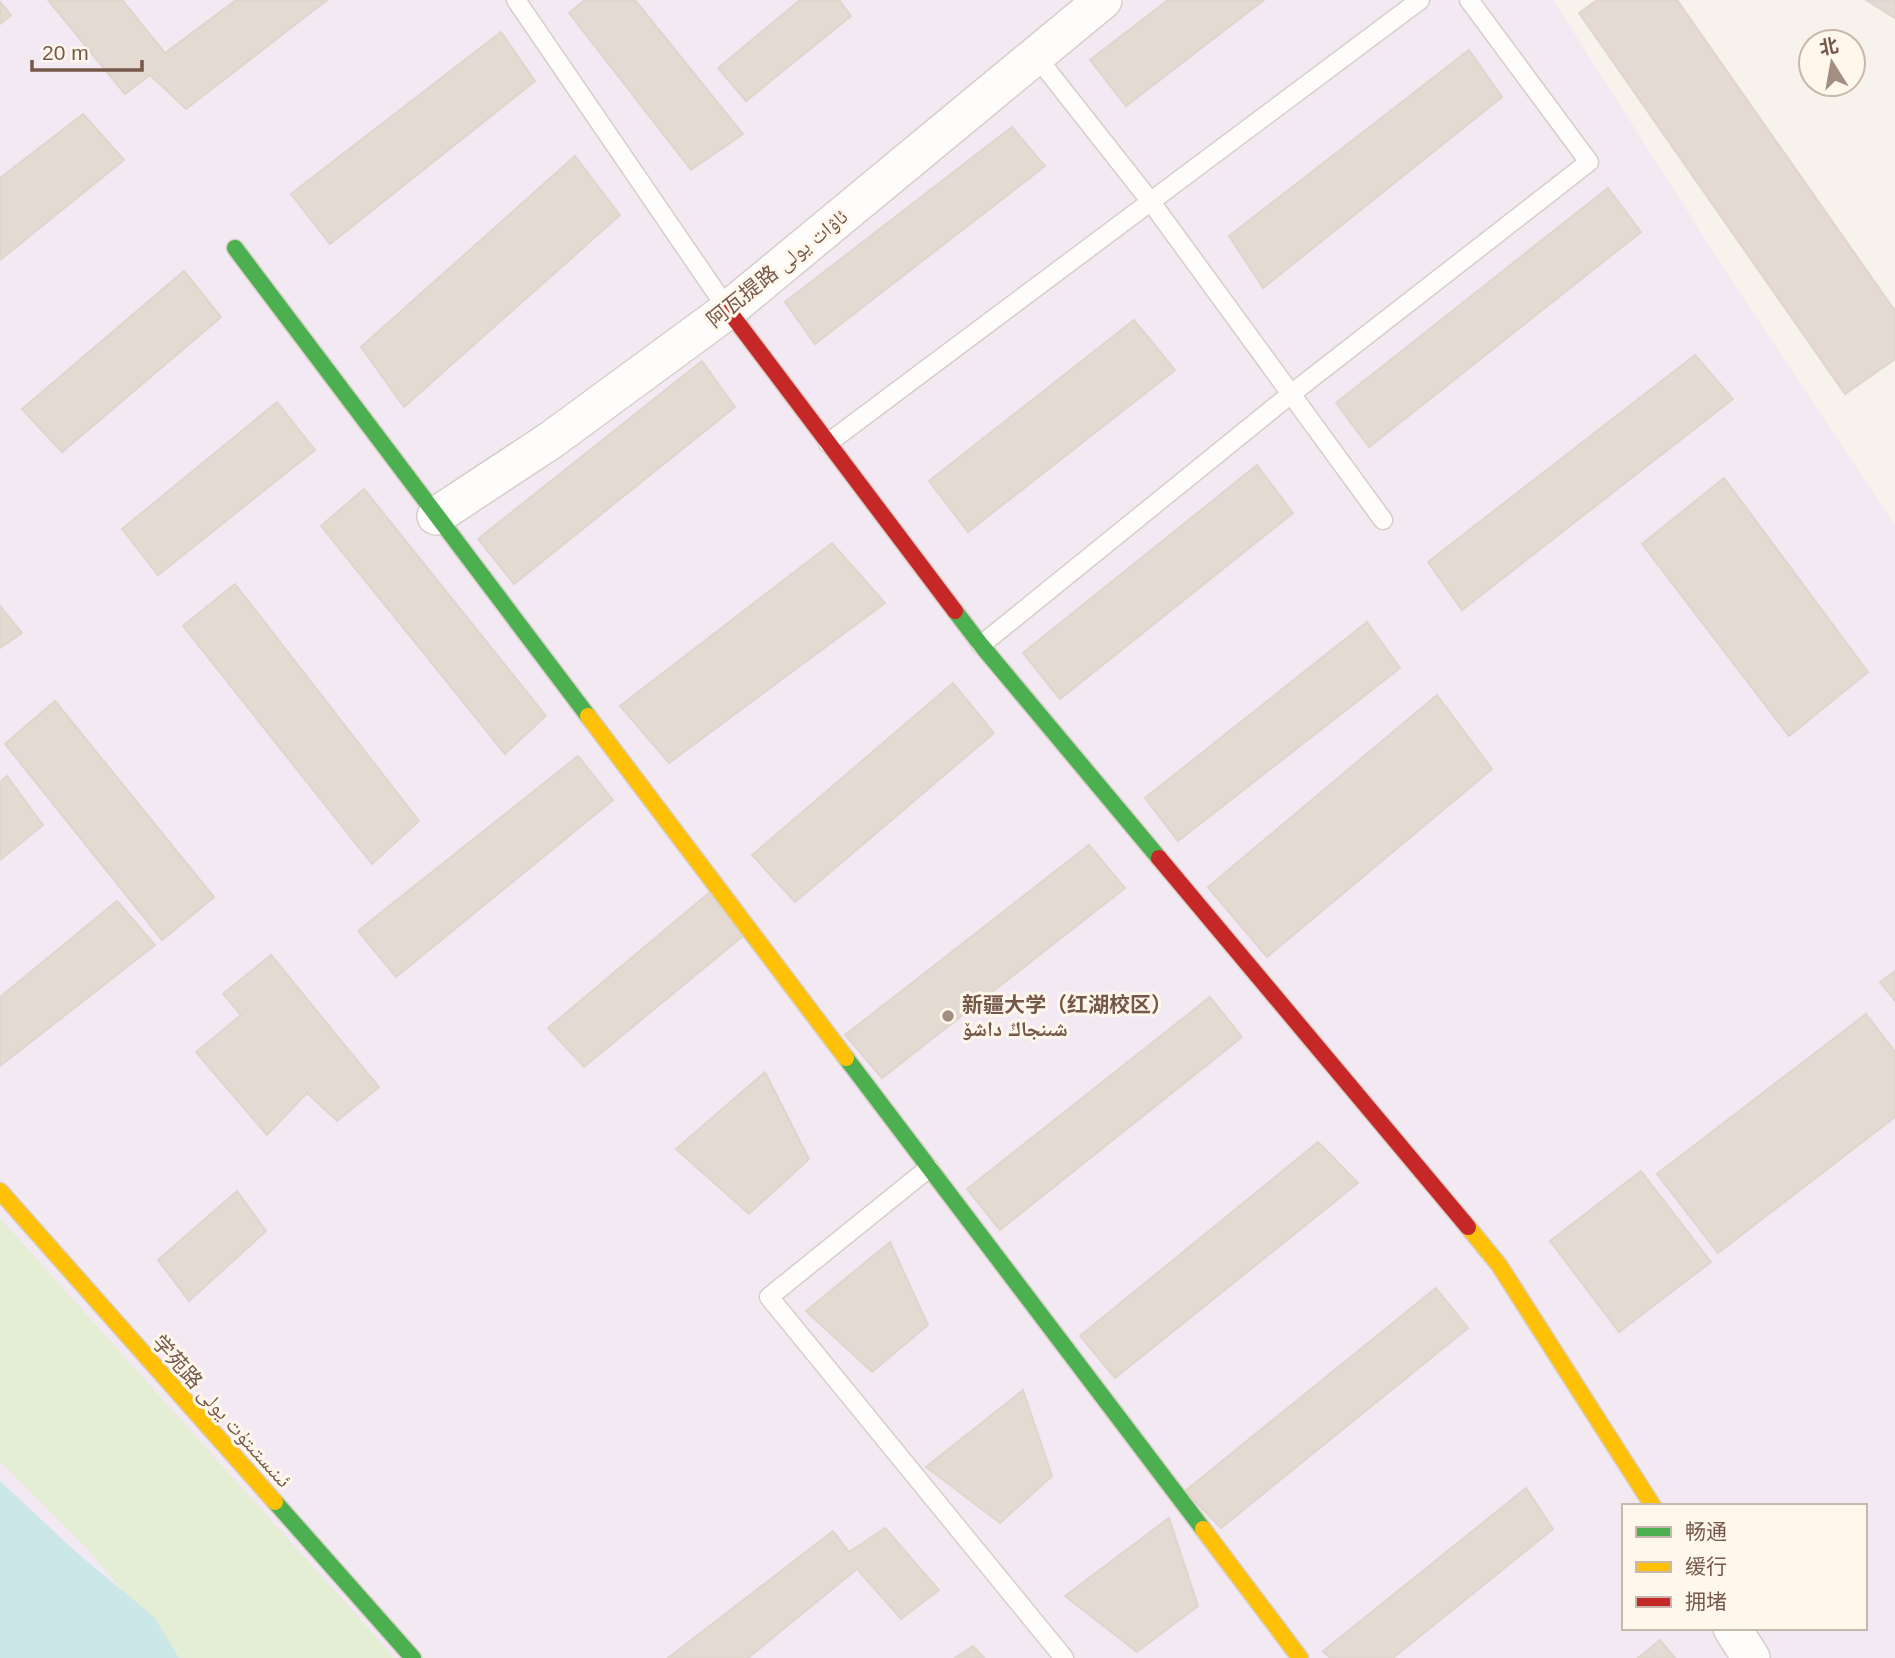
<svg xmlns="http://www.w3.org/2000/svg" width="1895" height="1658" font-family="Arial,'Noto Naskh Arabic','Noto Sans SC',sans-serif">
<style>
.education{fill:#f3e9f3;fill-rule:evenodd}
.green{fill:#e4eed5}
.water{fill:#cce7e8}
.building{fill:#e4dad2;stroke:#e0d5cd;stroke-width:2}
.lines{fill:none;stroke-linecap:round;stroke-linejoin:round}
.lane-casing{stroke:#d6cec8;stroke-width:21}
.street-casing{stroke:#d6cec8;stroke-width:40}
.fast-casing{stroke:#d7cec7;stroke-width:19}
.slow-casing{stroke:#d7cec7;stroke-width:19}
.jam-casing{stroke:#d7cec7;stroke-width:19}
.lane{stroke:#fefdfc;stroke-width:18}
.street{stroke:#fefdfc;stroke-width:37}
.fast{stroke:#4caf50;stroke-width:16}
.slow{stroke:#ffc107;stroke-width:16}
.jam{stroke:#c62828;stroke-width:16}
.poi-dot{fill:#a38e82;stroke:#fff7ec;stroke-width:2.5}
.labels{text-anchor:middle;dominant-baseline:central;stroke-width:6;stroke-linejoin:round;paint-order:stroke}
.street-label{font-size:21px;fill:#76584a;stroke:#fff7ec}
.poi-label{font-size:21px;font-weight:bold;fill:#76584a;stroke:#fff7ec;text-anchor:start}
</style>
<rect width="100%" height="100%" fill="#f7f2eb"/>
<!-- education -->
<path class="education" d="M0 0H1553L1735 286 1895 526V1658H0ZM1624 1506H1865V1628H1624Z"/>
<!-- green -->
<path class="green" d="M0 1218 395 1658H179L83 1544 0 1461Z"/>
<!-- water -->
<path class="water" d="M0 1481 76 1552 154 1617 179 1658H0Z"/>
<!-- building -->
<g class="building">
<path d="M48 0H122L165 53 236 0H327L186 109 150 75 125 94Z"/>
<path d="M585 0H635L743 134 691 170 569 13Z"/>
<path d="M800 0H839L851 16 746 101 718 68Z"/>
<path d="M1168 0H1264L1126 106 1090 60Z"/>
<path d="M1597 0H1677L1895 311V359L1845 394 1579 13Z"/>
<path d="M1866 0H1895V18Z"/>
<path d="M0 2 11 15 0 24Z"/>
<path d="M501 32 535 81 330 244 291 194Z"/>
<path d="M1469 50 1502 97 1263 288 1229 236Z"/>
<path d="M83 114 124 160 0 260V178Z"/>
<path d="M1012 127 1045 166 815 344 785 302Z"/>
<path d="M575 156 620 215 404 407 361 347Z"/>
<path d="M1608 188 1641 232 1369 447 1336 403Z"/>
<path d="M184 271 221 317 62 452 22 409Z"/>
<path d="M1134 320 1175 370 968 532 929 481Z"/>
<path d="M1695 355 1733 399 1462 610 1428 562Z"/>
<path d="M702 361 735 407 514 584 478 539Z"/>
<path d="M277 402 315 450 158 575 122 529Z"/>
<path d="M1257 465 1293 513 1060 699 1023 653Z"/>
<path d="M1724 478 1868 672 1789 736 1642 544Z"/>
<path d="M364 489 546 716 505 754 321 526Z"/>
<path d="M832 543 885 603 669 763 620 706Z"/>
<path d="M235 584 419 821 372 864 183 626Z"/>
<path d="M0 606 22 633 0 648Z"/>
<path d="M1367 622 1400 668 1178 841 1145 798Z"/>
<path d="M953 683 994 733 795 902 752 855Z"/>
<path d="M1437 695 1492 769 1267 957 1208 887Z"/>
<path d="M55 701 214 897 162 940 5 744Z"/>
<path d="M578 756 613 800 396 977 358 931Z"/>
<path d="M7 776 43 825 0 860V782Z"/>
<path d="M1089 845 1125 888 882 1078 845 1035Z"/>
<path d="M716 887 749 931 584 1067 548 1028Z"/>
<path d="M117 901 155 945 0 1066V997Z"/>
<path d="M271 955 379 1087 337 1121 307 1093 267 1135 196 1052 241 1015 223 994Z"/>
<path d="M1895 971V1001L1880 982Z"/>
<path d="M1210 997 1242 1037 1000 1230 967 1189Z"/>
<path d="M1866 1014 1895 1052V1117L1718 1253 1657 1174Z"/>
<path d="M765 1072 809 1159 749 1214 676 1149Z"/>
<path d="M1318 1142 1358 1183 1115 1378 1080 1336Z"/>
<path d="M1641 1171 1711 1262 1619 1332 1550 1241Z"/>
<path d="M237 1191 266 1231 189 1301 158 1260Z"/>
<path d="M890 1242 928 1325 872 1372 806 1311Z"/>
<path d="M1436 1288 1468 1328 1221 1528 1185 1491Z"/>
<path d="M1023 1390 1052 1476 1000 1523 926 1467Z"/>
<path d="M1526 1488 1553 1529 1393 1658H1330L1323 1651Z"/>
<path d="M1169 1518 1198 1606 1137 1652 1065 1596Z"/>
<path d="M885 1528 939 1590 901 1619 857 1569 748 1658H668L833 1531 849 1552Z"/>
<path d="M1660 1640 1675 1658H1638Z"/>
<path d="M973 1646 984 1658H955Z"/>
</g>
<g class="lines">
<!-- lane casing -->
<g class="lane-casing">
<g id="lane">
<path d="M516 0 728 310"/>
<path d="M1036 56 1151 202 1383 520"/>
<path d="M828 443 1420 0"/>
<path d="M981 645 1291 394 1589 162 1469 0"/>
<path d="M929 1168 769 1297 1064 1658"/>
</g>
</g>
<!-- street casing -->
<g class="street-casing">
<g id="street">
<path d="M436 516 551 440 728 310 1103 0"/>
<path d="M1732 1628 1751 1658"/>
</g>
</g>
<!-- fast casing -->
<g class="fast-casing">
<g id="fast">
<path d="M235 248 588 716"/>
<path d="M955 611 981 645 1159 858"/>
<path d="M846 1058 1203 1529"/>
<path d="M275 1502 413 1658"/>
</g>
</g>
<!-- slow casing -->
<g class="slow-casing">
<g id="slow">
<path d="M588 716 846 1058"/>
<path d="M0 1191 275 1502"/>
<path d="M1468 1227 1499 1265 1653 1506"/>
<path d="M1203 1529 1300 1658"/>
</g>
</g>
<!-- jam casing -->
<g class="jam-casing">
<g id="jam">
<path d="M728 310 955 611"/>
<path d="M1159 858 1468 1227"/>
</g>
</g>
<!-- lane -->
<use href="#lane" class="lane"/>
<!-- street -->
<use href="#street" class="street"/>
<!-- fast -->
<use href="#fast" class="fast"/>
<!-- slow -->
<use href="#slow" class="slow"/>
<!-- jam -->
<use href="#jam" class="jam"/>
</g>
<!-- markers -->
<circle class="poi-dot" cx="948" cy="1016" r="7"/>
<g class="labels">
<!-- street labels -->
<g class="street-label">
<text transform="translate(777 268) rotate(-39)">阿瓦提路 ئاۋات يولى</text>
<text transform="translate(222 1411) rotate(48)">学苑路 ئىنىستىتۇت يولى</text>
</g>
<!-- poi labels -->
<g class="poi-label">
<text x="962" y="1004">新疆大学（红湖校区）<tspan x="962" dy="24">شىنجاڭ داشۆ</tspan></text>
</g>
</g>
<!-- legend -->
<rect x="1622" y="1504" width="245" height="126" fill="#fff7ec" stroke="#c8b7ab" stroke-width="2"/>
<rect x="1636" y="1527" width="35" height="10" fill="#4caf50" stroke="#c8b7ab" stroke-width="2"/>
<text x="1685" y="1539" font-size="21" fill="#76584a">畅通</text>
<rect x="1636" y="1562" width="35" height="10" fill="#ffc107" stroke="#c8b7ab" stroke-width="2"/>
<text x="1685" y="1574" font-size="21" fill="#76584a">缓行</text>
<rect x="1636" y="1597" width="35" height="10" fill="#c62828" stroke="#c8b7ab" stroke-width="2"/>
<text x="1685" y="1609" font-size="21" fill="#76584a">拥堵</text>
<!-- north arrow -->
<g transform="translate(1832 63) rotate(349)"><circle r="33" fill="#fff7ec" stroke="#c8b7ab" stroke-width="2"/>
<path d="M0-5L12 26L0 18L-12 26Z" fill="#a38e82"/>
<text y="-10" font-size="19" font-weight="bold" text-anchor="middle" fill="#76584a">北</text>
</g>
<!-- scale -->
<path d="M32 60v10h110v-10" fill="none" stroke="#76584a" stroke-width="3.5"/>
<text x="42" y="60" font-size="21" fill="#76584a" stroke="#fff7ec" stroke-width="5" paint-order="stroke">20 m</text>
</svg>
